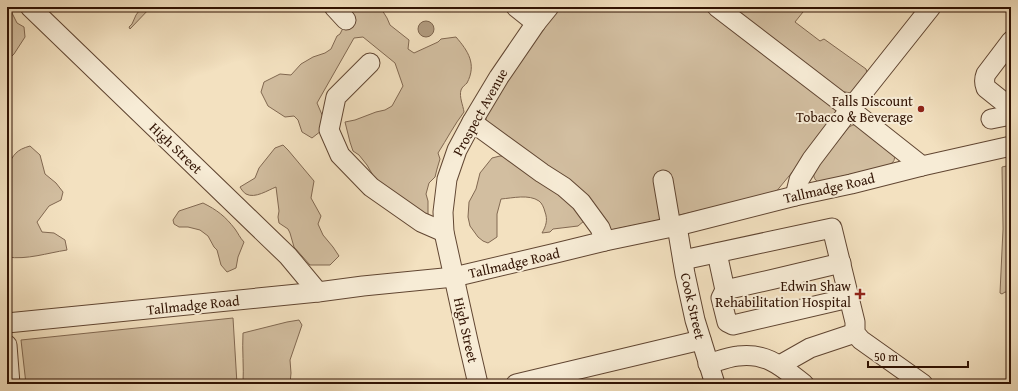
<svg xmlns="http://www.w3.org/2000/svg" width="1018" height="391" font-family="'Gentium Book Plus',serif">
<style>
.green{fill:#d2bea0;stroke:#816851}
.water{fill:#b19b7f;stroke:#7d644d}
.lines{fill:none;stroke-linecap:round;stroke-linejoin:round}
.minor-casing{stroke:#614632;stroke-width:21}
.minor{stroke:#f7ecd6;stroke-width:19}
.poi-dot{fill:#8f2418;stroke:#f7ecd6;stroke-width:1.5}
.labels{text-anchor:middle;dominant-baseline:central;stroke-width:4;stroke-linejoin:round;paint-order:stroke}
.poi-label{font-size:14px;fill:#301202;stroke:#f7ecd6;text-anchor:end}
.street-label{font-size:14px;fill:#301202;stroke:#f7ecd6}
</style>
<rect width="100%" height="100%" fill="#f3e1c0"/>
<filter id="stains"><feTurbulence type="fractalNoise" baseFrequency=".005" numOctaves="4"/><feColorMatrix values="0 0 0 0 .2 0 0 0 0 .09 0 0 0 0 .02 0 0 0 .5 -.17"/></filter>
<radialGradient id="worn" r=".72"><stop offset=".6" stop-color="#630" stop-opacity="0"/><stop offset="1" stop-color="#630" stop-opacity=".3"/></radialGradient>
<!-- green -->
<g class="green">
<path d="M7 7H9L17 23 24 27 25 37 14 54 7 61Z"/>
<path d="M142 7H151L130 29 129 27 132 24 136 15Z"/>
<path d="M337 7H382V10L387 18 390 25 409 40 408 49 414 53 438 42 441 39 456 37C468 51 477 64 467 83 465 85 462 87 461 90 459 97 463 105 464 112 454 125 447 139 438 153L440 159 437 169 435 177 429 183 426 194 428 201V220L419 218 374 177 367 165 359 155 353 151 350 142 345 122 355 120 376 112 385 110 392 106 403 86 395 63 363 37 354 38 317 103 323 117 321 131 312 138 302 132 298 120 294 116 285 117 268 106 261 92 264 82 280 74 291 75 301 64 313 57 325 53 331 49 337 36 340 34 343 28Z"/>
<path d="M558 7H710L836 110V119L775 193 727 204 650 222 606 231 486 122V113L504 81Z"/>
<path d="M728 7H807L795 22 820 41 824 39 866 69 868 76 851 93 840 91Z"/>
<path d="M858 124 893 151C895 158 896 161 889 165L818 182C812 178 813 172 817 167L849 127 853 125Z"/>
<path d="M283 145 288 150 314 181 311 198 321 216 318 224 323 235 333 247 339 256 330 265H310L294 247 290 233 288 229 279 223 278 217 279 211 276 187C268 190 255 199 246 194 244 193 241 189 240 187L255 178 259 168 275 148Z"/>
<path d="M30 146 40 155 45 174 56 183 63 192 61 200 49 206 37 222 42 232 54 233 65 240 67 250C47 253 27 260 7 257V167C14 154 16 150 30 146Z"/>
<path d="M500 156 513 157 560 189 584 221 578 226 553 229 550 232 542 233C546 226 548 220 545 212 544 208 542 203 539 201 529 194 513 198 501 199L497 214V237L488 243 483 241 478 237 470 226 468 217 469 202 476 189 480 173 492 158Z"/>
<path d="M1011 165V293L1005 292 1002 294 1000 293 1003 229 1002 167Z"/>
<path d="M203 203C217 210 225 216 235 229 238 233 240 238 244 242L238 257 236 268 227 272 221 265 217 250 214 247 208 236 200 230 188 227H179L174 224 173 220 179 211Z"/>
<path d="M233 318 237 384H26L21 340Z"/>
<path d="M299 320 302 325 290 360 291 373 290 384H243C244 367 242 350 243 333L287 322Z"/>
</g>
<!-- water -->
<circle class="water" cx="426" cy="29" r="8"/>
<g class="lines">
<!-- minor casing -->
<g class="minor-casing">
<g id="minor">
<path d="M30 7 288 256 318 292"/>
<path d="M334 7 346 20"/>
<path d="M516 7 536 23"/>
<path d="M717 7 850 109 922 166"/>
<path d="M1011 41 986 74C984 79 984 83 986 88L1011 108"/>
<path d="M370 63 336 97 329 130 340 155 371 187 421 222 444 232"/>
<path d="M991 119 1011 115"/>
<path d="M472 122 542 173 564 187 581 202 600 228 605 241"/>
<path d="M663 180 671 227"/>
<path d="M795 196 799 180 812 159 850 109 931 7"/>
<path d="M677 226 685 274 695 320 715 384"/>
<path d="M717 253 725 290"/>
<path d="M683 260 832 228 855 322V333L861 340 923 384"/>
<path d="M841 263 774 279 725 290 721 298 727 322 733 325 849 298"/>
<path d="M7 323 318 292 363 286 454 277 556 253 605 241 677 226 795 196 851 184 922 166 1011 146"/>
<path d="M7 345 10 384"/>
<path d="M708 364C718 361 728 357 738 356 767 352 783 368 804 384"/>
<path d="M780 365 810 348 855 333"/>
<path d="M478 384 468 341 444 232 443 212 447 179 457 150 472 122 499 77 536 23 549 7"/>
<path d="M516 384 701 340"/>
</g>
</g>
<!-- minor -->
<use href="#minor" class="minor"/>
</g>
<!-- markers -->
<g class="poi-dot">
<circle cx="921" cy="109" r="4"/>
<path d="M858 288h4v4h4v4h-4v4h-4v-4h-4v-4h4z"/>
</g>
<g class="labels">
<!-- poi labels -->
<g class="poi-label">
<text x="913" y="101">Falls Discount<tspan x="913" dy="16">Tobacco &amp; Beverage</tspan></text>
<text x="851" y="286">Edwin Shaw<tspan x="851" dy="16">Rehabilitation Hospital</tspan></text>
</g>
<!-- street labels -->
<g class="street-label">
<text transform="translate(480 112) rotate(-61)">Prospect Avenue</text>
<text transform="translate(176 148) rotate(44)">High Street</text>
<text transform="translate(829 188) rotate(-13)">Tallmadge Road</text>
<text transform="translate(514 263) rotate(-13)">Tallmadge Road</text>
<text transform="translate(193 305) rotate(-6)">Tallmadge Road</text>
<text transform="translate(693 306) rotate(77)">Cook Street</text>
<text transform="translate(466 330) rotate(77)">High Street</text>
</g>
</g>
<!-- margin -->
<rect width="1018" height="391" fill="none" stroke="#f3e1c0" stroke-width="24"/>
<rect x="8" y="8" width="1002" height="375" fill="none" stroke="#301202" stroke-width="2"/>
<rect x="12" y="12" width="994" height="367" fill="none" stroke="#301202"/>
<!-- scale -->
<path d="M868 361v6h100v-6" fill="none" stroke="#301202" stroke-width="2"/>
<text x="874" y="361" font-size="12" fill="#301202" stroke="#f7ecd6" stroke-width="3" paint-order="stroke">50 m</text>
<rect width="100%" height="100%" filter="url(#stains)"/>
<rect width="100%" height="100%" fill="url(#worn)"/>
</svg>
